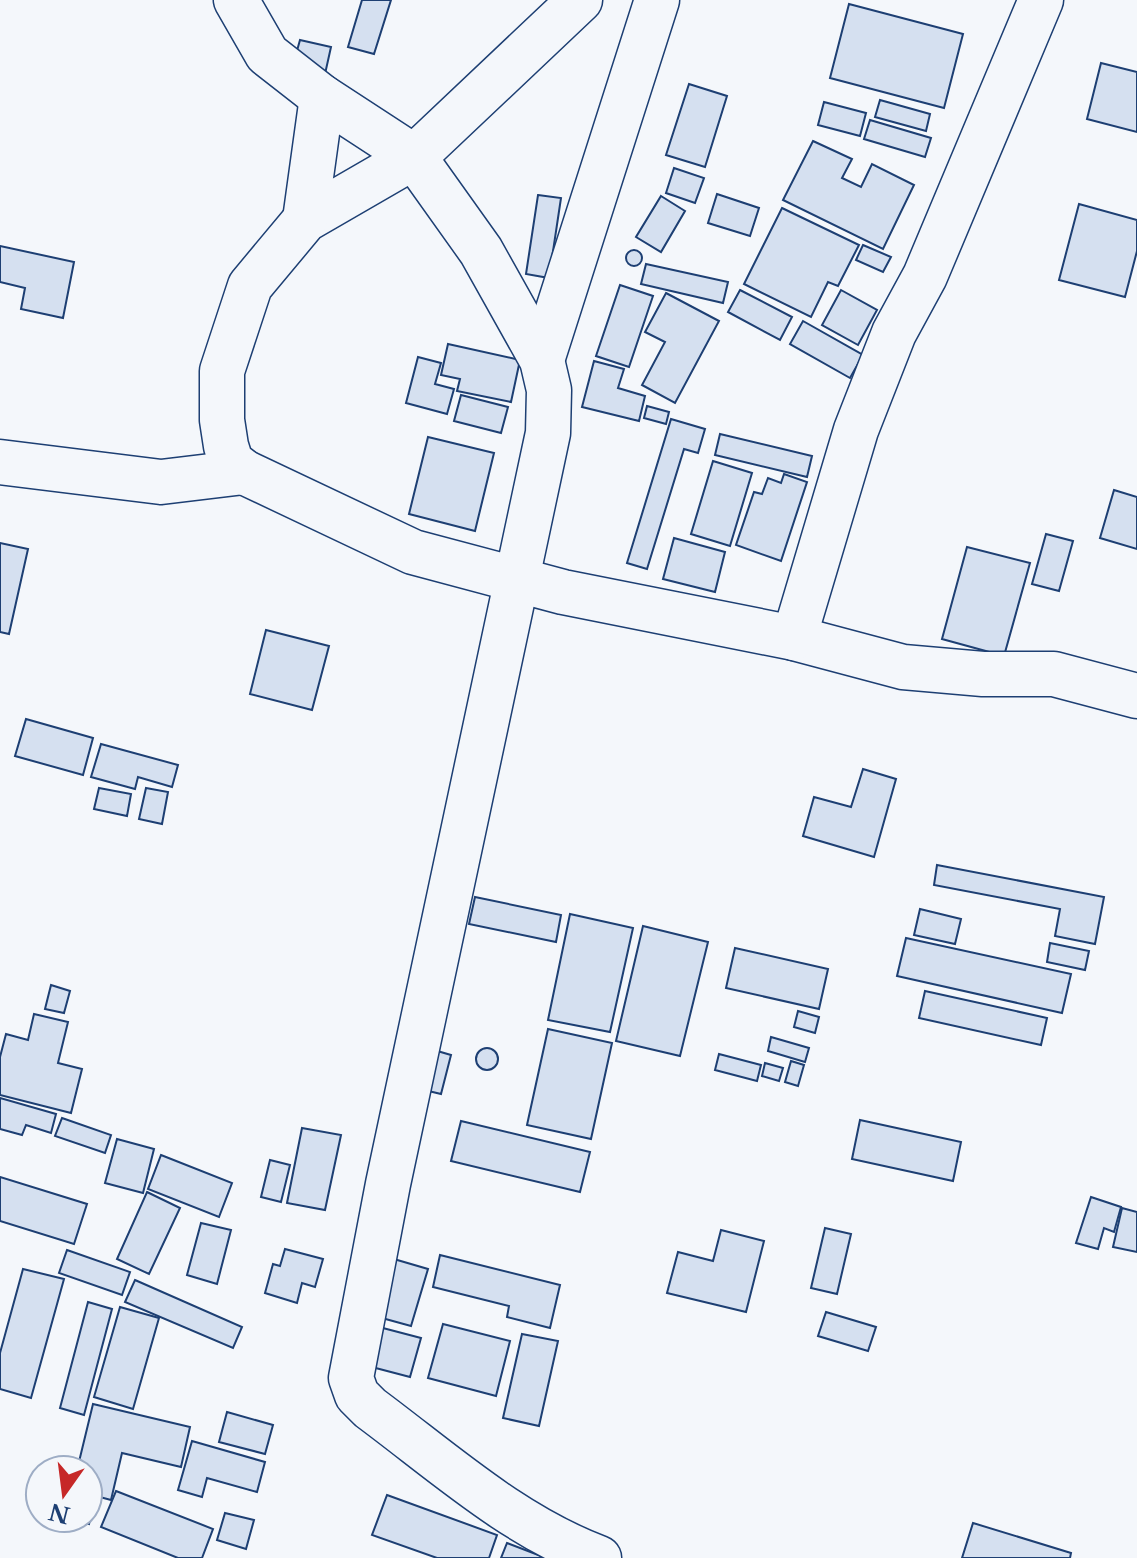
<svg xmlns="http://www.w3.org/2000/svg" width="1137" height="1558" font-family="'Libre Baskerville',serif">
<style>
.building{fill:#d5e0f0;stroke:#1d3f73;stroke-width:2}
.lines{fill:none;stroke-linecap:round;stroke-linejoin:round}
.minor-casing{stroke:#1d3f73;stroke-width:47}
.minor{stroke:#f4f7fb;stroke-width:44}
</style>
<rect width="100%" height="100%" fill="#f4f7fb"/>
<!-- building -->
<g class="building">
<path d="M362 0H391L374 54 348 47Z"/>
<path d="M849 4 963 34 944 108 830 78Z"/>
<path d="M300 40 331 47 325 74 293 65Z"/>
<path d="M1101 63 1137 72V132L1087 119Z"/>
<path d="M689 84 727 96 705 167 666 155Z"/>
<path d="M880 100 930 114 926 131 875 117Z"/>
<path d="M824 102 866 113 860 136 818 125Z"/>
<path d="M870 120 931 138 925 157 864 139Z"/>
<path d="M813 141 852 159 842 178 861 187 872 164 914 185 883 249 783 200Z"/>
<path d="M674 168 704 178 695 203 666 193Z"/>
<path d="M717 194 759 208 750 236 708 223Z"/>
<path d="M538 195 561 198 549 278 526 274Z"/>
<path d="M661 196 685 211 661 252 636 237Z"/>
<path d="M1079 204 1137 220V251L1125 297 1059 280Z"/>
<path d="M782 208 859 245 838 286 828 282 811 317 744 284Z"/>
<path d="M863 245 891 257 883 272 856 260Z"/>
<path d="M0 246 74 262 63 318 21 309 25 288 0 282Z"/>
<circle cx="634" cy="258" r="8"/>
<path d="M646 264 728 282 723 303 641 284Z"/>
<path d="M620 285 653 296 629 367 596 356Z"/>
<path d="M740 290 792 317 780 340 728 312Z"/>
<path d="M841 290 877 310 858 345 822 325Z"/>
<path d="M666 293 719 321 675 403 642 385 665 342 645 332Z"/>
<path d="M803 321 863 355 850 378 790 344Z"/>
<path d="M448 344 520 360 511 402 457 391 460 379 441 375Z"/>
<path d="M418 357 441 363 435 384 454 389 447 414 406 403Z"/>
<path d="M594 361 624 369 618 388 645 396 639 421 582 407Z"/>
<path d="M461 395 508 407 501 433 454 421Z"/>
<path d="M647 406 669 412 666 424 644 418Z"/>
<path d="M671 419 705 429 698 453 684 449 647 569 627 563Z"/>
<path d="M720 434 812 456 807 477 715 455Z"/>
<path d="M428 437 494 453 475 531 409 514Z"/>
<path d="M713 461 752 473 730 546 691 534Z"/>
<path d="M784 474 807 482 781 561 736 545 754 492 762 494 768 478 781 483Z"/>
<path d="M1114 490 1137 497V549L1100 538Z"/>
<path d="M1046 534 1073 541 1059 591 1032 584Z"/>
<path d="M674 538 725 552 715 592 663 579Z"/>
<path d="M0 543 28 549 9 634 0 632Z"/>
<path d="M967 547 1030 563 1004 656 942 639Z"/>
<path d="M266 630 329 646 312 710 250 694Z"/>
<path d="M26 719 93 738 83 775 15 756Z"/>
<path d="M101 744 178 765 172 787 138 777 135 789 91 777Z"/>
<path d="M863 769 896 779 874 857 803 836 814 797 851 807Z"/>
<path d="M99 788 131 794 127 816 94 809Z"/>
<path d="M146 788 168 792 162 824 139 819Z"/>
<path d="M937 865 1104 897 1095 944 1055 936 1060 909 934 885Z"/>
<path d="M475 897 561 915 556 942 469 924Z"/>
<path d="M920 909 961 919 955 944 914 935Z"/>
<path d="M570 914 633 928 610 1032 548 1020Z"/>
<path d="M643 926 708 942 680 1056 616 1041Z"/>
<path d="M906 938 1071 974 1062 1013 897 976Z"/>
<path d="M1050 943 1089 951 1085 970 1047 962Z"/>
<path d="M735 948 828 969 819 1009 726 988Z"/>
<path d="M51 985 70 991 64 1013 45 1009Z"/>
<path d="M925 991 1047 1018 1041 1045 919 1018Z"/>
<path d="M798 1011 819 1017 815 1033 794 1027Z"/>
<path d="M34 1014 68 1022 58 1063 82 1069 71 1113 0 1095V1057L6 1034 28 1040Z"/>
<path d="M548 1029 612 1043 591 1139 527 1125Z"/>
<path d="M771 1037 809 1048 805 1062 768 1051Z"/>
<circle cx="487" cy="1059" r="11"/>
<path d="M427 1048 451 1055 441 1094 416 1088Z"/>
<path d="M719 1054 761 1065 757 1081 715 1070Z"/>
<path d="M791 1061 804 1065 798 1086 785 1082Z"/>
<path d="M765 1063 783 1068 779 1081 762 1076Z"/>
<path d="M0 1098 56 1114 51 1133 26 1125 22 1135 0 1129Z"/>
<path d="M62 1118 111 1135 105 1153 55 1136Z"/>
<path d="M860 1120 961 1142 953 1181 852 1159Z"/>
<path d="M461 1121 590 1152 580 1192 451 1161Z"/>
<path d="M302 1128 341 1135 325 1210 287 1203Z"/>
<path d="M117 1139 154 1149 143 1193 105 1183Z"/>
<path d="M161 1155 232 1183 219 1217 148 1189Z"/>
<path d="M270 1160 290 1165 281 1202 261 1197Z"/>
<path d="M0 1177 87 1204 74 1244 0 1221Z"/>
<path d="M147 1192 180 1208 149 1274 117 1259Z"/>
<path d="M1091 1197 1121 1207 1114 1232 1104 1228 1098 1249 1076 1243Z"/>
<path d="M1122 1208 1137 1212V1252L1113 1247Z"/>
<path d="M201 1223 231 1230 217 1284 187 1275Z"/>
<path d="M825 1228 851 1234 837 1294 811 1288Z"/>
<path d="M721 1230 764 1241 746 1312 667 1293 678 1252 713 1261Z"/>
<path d="M285 1249 323 1259 315 1287 302 1283 297 1303 265 1293 273 1264 280 1266Z"/>
<path d="M67 1250 130 1272 122 1295 59 1273Z"/>
<path d="M440 1255 560 1285 550 1328 507 1317 509 1306 433 1287Z"/>
<path d="M387 1257 428 1269 411 1326 371 1315Z"/>
<path d="M23 1269 64 1279 31 1398 0 1389V1353Z"/>
<path d="M135 1280 242 1327 233 1348 125 1302Z"/>
<path d="M88 1302 112 1309 84 1415 60 1408Z"/>
<path d="M120 1307 159 1318 133 1409 94 1397Z"/>
<path d="M826 1312 876 1327 868 1351 818 1336Z"/>
<path d="M443 1324 510 1341 496 1396 428 1378Z"/>
<path d="M379 1327 421 1338 410 1377 368 1366Z"/>
<path d="M522 1334 558 1341 539 1426 503 1418Z"/>
<path d="M93 1404 190 1427 181 1467 122 1453 111 1500 96 1496 89 1524 66 1519 88 1518V1470H77Z"/>
<path d="M227 1412 273 1425 265 1454 219 1442Z"/>
<path d="M192 1441 265 1462 257 1492 207 1478 202 1497 178 1490Z"/>
<path d="M116 1491 213 1529 202 1558H178L101 1527Z"/>
<path d="M387 1495 497 1535 489 1558H437L372 1535Z"/>
<path d="M225 1513 254 1520 246 1549 217 1540Z"/>
<path d="M973 1523 1071 1553 1070 1558H962Z"/>
<path d="M507 1543 546 1558H501Z"/>
</g>
<g class="lines">
<!-- minor casing -->
<g class="minor-casing">
<g id="minor">
<path d="M236 0 267 54 322 97 414 157 481 251 542 360 549 390 548 433 388 1184 351 1378 357 1395 370 1408C444 1463 513 1526 599 1558"/>
<path d="M580 0 414 157 305 220 250 286 222 371V420L226 446 231 462 244 472 413 552 563 592 794 638 903 667 983 674H1054L1137 696"/>
<path d="M305 220 322 97"/>
<path d="M542 360 657 0"/>
<path d="M0 462 161 482 244 472"/>
<path d="M794 638 856 430 894 333 925 276 1041 0"/>
</g>
</g>
<!-- minor -->
<use href="#minor" class="minor"/>
</g>
<!-- north arrow -->
<g transform="translate(64 1494) rotate(194)"><circle r="38" fill="#f4f7fb" stroke="#9eadc5" stroke-width="2"/>
<path d="M0-6L14 30L0 20L-14 30Z" fill="#c62828"/>
<text y="-12" font-size="22" font-weight="bold" text-anchor="middle" fill="#1d3f73">N</text>
</g>
</svg>
